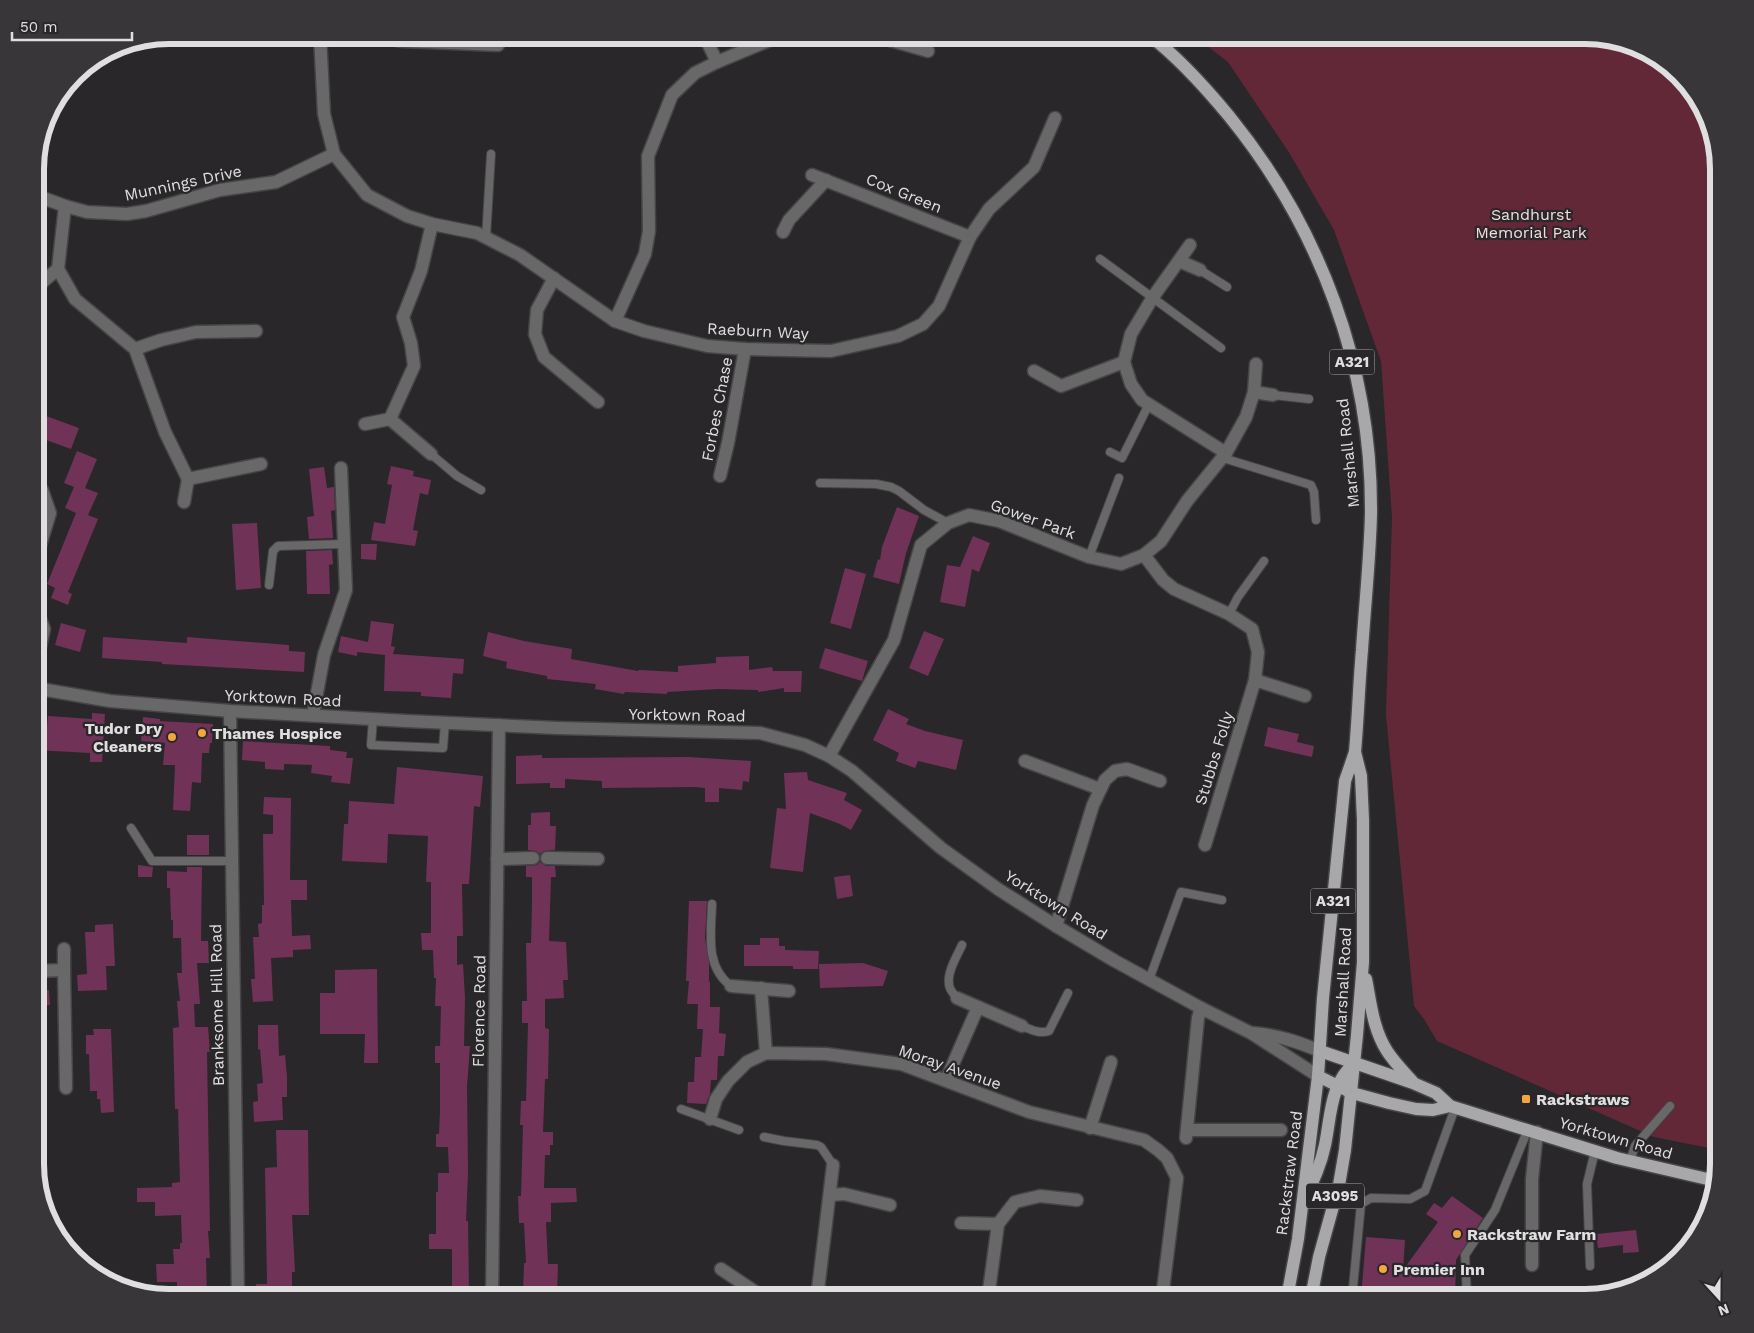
<svg xmlns="http://www.w3.org/2000/svg" width="1754" height="1333" font-family="'Work Sans',sans-serif">
<style>
.green{fill:#632837}
.building{fill:#713258}
.lines{fill:none;stroke-linecap:round;stroke-linejoin:round}
.service-casing{stroke:#464446;stroke-width:10}
.minor-casing{stroke:#464446;stroke-width:15}
.tertiary-casing{stroke:#464446;stroke-width:15}
.primary-casing{stroke:#464446;stroke-width:15}
.service{stroke:#686869;stroke-width:8}
.minor{stroke:#686869;stroke-width:12}
.tertiary{stroke:#686869;stroke-width:12}
.primary{stroke:#a8a8aa;stroke-width:12}
.poi-dot{fill:#f1a63f;stroke:#292729;stroke-width:2}
.labels{text-anchor:middle;dominant-baseline:central;stroke-width:4.5;stroke-linejoin:round;paint-order:stroke}
.shield{fill:#292729;stroke:#a9a8a9;stroke-width:1}
.shield-label{font-size:15px;font-weight:bold;fill:#e0dfe0}
.street-label{font-size:16px;fill:#e0dfe0;stroke:#292729}
.park-label{font-size:16px;fill:#f3dbdf;stroke:#292729}
.poi-label{font-size:16px;font-weight:bold;fill:#e0dfe0;stroke:#292729;text-anchor:start}
.rim{fill:none;stroke:#e0dfe0;stroke-width:6}
</style>
<rect width="100%" height="100%" fill="#292729"/>
<!-- green -->
<path class="green" d="M1193 35H1586L1629 42 1667 63 1705 110 1719 168V1150L1654 1137 1437 1041 1424 1019 1414 1006 1386 715 1392 517 1381 361 1334 230 1290 154 1228 62Z"/>
<!-- building -->
<g class="building">
<path d="M35 412 79 428 71 449 35 436Z"/>
<path d="M77 451 97 459 85 488 98 493 88 515 98 519 68 592 72 594 68 605 51 598 55 588 47 584 76 513 65 508 74 487 64 483Z"/>
<path d="M391 466 414 471 413 476 431 480 428 495 420 493 413 530 418 531 415 546 371 540 374 522 385 524 392 485 387 484Z"/>
<path d="M324 467 327 488 334 487 335 510 331 511 333 538 309 539 307 517 314 516 309 469Z"/>
<path d="M897 507 919 516 906 553 899 584 873 577 878 559 880 560 882 547Z"/>
<path d="M257 523 261 588 236 590 232 524Z"/>
<path d="M973 536 990 543 979 572 972 569 965 607 940 602 947 565 960 567Z"/>
<path d="M361 544H377L376 560 361 559Z"/>
<path d="M332 550 333 564 329 565 330 594H307L306 551Z"/>
<path d="M845 568 866 574 851 629 830 623Z"/>
<path d="M371 621 394 624 391 646 395 647 393 654 464 659 463 674 453 673 451 698 421 696V692L384 691 385 655 357 652V656L338 652 341 636 368 642Z"/>
<path d="M61 623 86 630 80 652 55 645Z"/>
<path d="M924 631 944 639 928 676 909 668Z"/>
<path d="M488 632 524 641 572 649 571 659 638 671 639 670 678 672V666L716 663V657L749 656V670L772 667 773 671H802L801 692H784V688L758 692V690L718 689 667 692V694L625 692 624 694 595 689 596 684 547 679V676L506 668 507 662 483 656Z"/>
<path d="M103 637 187 643V637L289 645V651L305 652 304 672 162 664V662L102 658Z"/>
<path d="M825 648 868 661 862 681 819 668Z"/>
<path d="M888 709 909 719 906 724 925 731 963 740 956 770 918 761 915 768 896 761 899 753 873 740Z"/>
<path d="M92 713 105 714 102 762H90V753L35 750V727H47L48 716 92 719Z"/>
<path d="M143 717 160 719V721L213 724 212 743H210L209 753H202L201 783 192 782 190 811 173 810 175 765H163L165 743 141 741Z"/>
<path d="M1268 727 1299 734 1297 742 1314 746 1312 757 1264 746Z"/>
<path d="M243 741 330 746V750L347 752 346 758H353L350 784 331 782 332 776 311 773 312 765 284 764V770L265 769V762L242 760Z"/>
<path d="M542 755V758L688 757 751 761 749 782 743 781 742 790 719 788V802H705V788L696 787 602 788V781L565 779V788H550V783L516 784V756Z"/>
<path d="M397 767 483 776 480 807 474 806 469 884H462L463 936H457V965L463 964 465 997 464 1046H470L467 1087 468 1173 466 1221H468L469 1289H452V1249H429V1234H436V1192H438V1173H449L448 1147H436V1134H439L440 1111V1063H435V1046H440L441 1006H435L436 978H434L433 950H422L421 933H431V882H426L428 836 388 834 387 863 342 861 344 824H348L349 801 394 804Z"/>
<path d="M807 772 808 780 847 793 844 800 862 810 851 830 840 824 810 813 803 872 770 868 777 808 786 809 784 773Z"/>
<path d="M264 797 291 798 290 880H307V900H291L292 936 310 935 311 949 293 950V957L271 958 273 1001 253 1002 251 979H255L253 937H259L258 924 262 923V905H264L263 834H273V815L263 814Z"/>
<path d="M550 812V826H556L555 850 544 851 540 854 536 851 528 850V825H531V813Z"/>
<rect x="187" y="835" width="22" height="20"/>
<path d="M540 862 546 866H555L556 877H551L549 941 566 942 568 980H563L564 998 545 999V1028L549 1029 548 1079H545L543 1132H553V1145H550V1155H545L544 1188H576L577 1202 551 1203V1222H546L548 1264H558L557 1295 523 1294 524 1263H526L524 1223H519L518 1196H521L523 1125H520L521 1101H526L528 1023H522V1001H527L526 943H531L532 904V877H526V866L537 865Z"/>
<path d="M138 865 153 867 152 877H138Z"/>
<path d="M187 867H202L201 941H208L209 963H197L200 1004H194L195 1027H208L210 1052H207L210 1231H208L210 1258H206L207 1298H177V1282H157L156 1264H174L173 1249H180V1243H182L181 1215 155 1216V1202H137V1188L172 1187V1183L180 1182 178 1109H175L173 1028 179 1027 177 1001H180L177 973H182L181 938H173V920H171L170 888H167V871L187 872Z"/>
<path d="M850 875 853 896 837 899 834 877Z"/>
<path d="M689 901H707L705 938 709 963V982H710V1007H720L719 1033 726 1034 724 1056H718L717 1080H711L710 1093 706 1104 687 1103 688 1082H694L695 1057H701L703 1029H697L698 1004H687L689 981H686Z"/>
<path d="M113 924 115 966H106L107 990 78 991 77 975 87 974 85 932H95V925Z"/>
<path d="M760 938H779V946H785V950L819 951 818 969H793V966H744V945H760Z"/>
<path d="M863 963 888 971 883 986 820 988 819 964Z"/>
<path d="M377 969 378 1063H364L365 1034H320V993H335V970Z"/>
<path d="M35 990H49L50 1005 35 1006Z"/>
<path d="M258 1025H278L279 1056 285 1055 287 1077V1097H282L283 1120 254 1122 253 1102 258 1101 257 1084 263 1083 260 1049 258 1050Z"/>
<path d="M93 1029H111L114 1112 101 1113 100 1099H97V1091H90L89 1054H86V1035H94Z"/>
<path d="M276 1130H308L309 1215H292L295 1272H292V1298H257L256 1284H267L265 1168 277 1167Z"/>
<path d="M1452 1196 1483 1218 1456 1260 1455 1298H1361L1366 1237 1405 1240 1403 1270 1438 1222 1426 1214 1434 1203 1442 1208Z"/>
<path d="M1636 1230 1639 1252 1623 1253V1245L1598 1248 1596 1234Z"/>
</g>
<g class="lines">
<!-- service casing -->
<g class="service-casing">
<g id="service">
<path d="M486 238 491 154"/>
<path d="M1100 259 1221 348"/>
<path d="M1200 270 1227 287"/>
<path d="M1273 395 1309 399"/>
<path d="M1110 452 1122 458 1149 404"/>
<path d="M431 454 457 476 481 490"/>
<path d="M1223 458 1311 485 1314 492 1316 520"/>
<path d="M820 483 876 484 891 487 899 491 924 510 948 523"/>
<path d="M1089 557 1119 478"/>
<path d="M269 585 273 551 278 546 344 544"/>
<path d="M1229 614 1238 597 1264 561"/>
<path d="M373 719 371 745 443 748 445 723"/>
<path d="M131 828 152 861H231"/>
<path d="M712 904C711 934 705 967 731 986"/>
<path d="M1149 980 1181 892 1222 900"/>
<path d="M957 998C954 994 949 990 949 984 947 972 957 956 962 945"/>
<path d="M1022 1026C1032 1030 1039 1034 1049 1031L1068 993"/>
<path d="M681 1109 739 1130"/>
<path d="M764 1137 784 1141 817 1145 821 1147 833 1165"/>
<path d="M1630 1161 1635 1146 1670 1106"/>
<path d="M1590 1266 1587 1184 1595 1151"/>
<path d="M1352 1298 1361 1204 1371 1198 1410 1199 1425 1191 1455 1108"/>
<path d="M1467 1298 1465 1255 1495 1210 1528 1129"/>
</g>
</g>
<!-- minor casing -->
<g class="minor-casing">
<g id="minor">
<path d="M320 35 324 114 334 154 367 195 407 216 432 224 477 233 520 255 615 321 644 331 707 346 745 349 831 351 898 336 923 324 939 306 970 237 989 209 1034 167 1055 118"/>
<path d="M368 35 403 41 498 45"/>
<path d="M704 35 717 62"/>
<path d="M872 35 928 51"/>
<path d="M812 175 970 237"/>
<path d="M35 195 65 206 87 212 127 214 146 211 220 190 276 182 334 154"/>
<path d="M65 206 58 269 75 299 135 349 165 432 188 479 184 502"/>
<path d="M783 232 789 220 826 180"/>
<path d="M1190 245 1153 297 1131 334 1124 362 1131 384 1142 400 1226 453"/>
<path d="M1179 261 1200 270"/>
<path d="M554 278 537 310 535 334 544 357 598 402"/>
<path d="M35 288 58 269"/>
<path d="M615 321 645 254 649 231 648 156 672 95 695 73 717 62 782 35"/>
<path d="M135 349 161 340 196 332 256 331"/>
<path d="M1034 371 1061 386 1124 362"/>
<path d="M1254 392 1273 395"/>
<path d="M390 419 431 454"/>
<path d="M365 424 390 419 414 366 411 343 403 317 421 271 432 224"/>
<path d="M720 476 728 443 745 349"/>
<path d="M188 479 261 464"/>
<path d="M1144 555 1163 580 1174 589 1229 614 1252 629 1258 652 1255 680 1205 845"/>
<path d="M35 562 50 513 42 490 35 487"/>
<path d="M35 670 44 629 35 606"/>
<path d="M1255 680 1305 696"/>
<path d="M313 715 324 655 346 590 341 468"/>
<path d="M829 756 894 640 921 545 948 523 969 515 999 521 1089 557 1121 564 1144 555 1161 541 1187 501 1226 453 1246 417 1254 392 1256 364"/>
<path d="M1025 761 1100 789"/>
<path d="M547 858 598 859"/>
<path d="M497 859 533 858"/>
<path d="M1056 926 1093 805 1105 780 1115 771 1127 769 1160 781"/>
<path d="M64 949V970"/>
<path d="M35 971 64 970 66 1088"/>
<path d="M731 986 789 991"/>
<path d="M761 988 766 1053"/>
<path d="M957 998 1022 1026"/>
<path d="M946 1080 978 1007"/>
<path d="M710 1119 716 1099 728 1081 747 1062 766 1053 826 1054 901 1064 1029 1112 1144 1140 1158 1150 1167 1158 1177 1178 1162 1298"/>
<path d="M1090 1128 1111 1062"/>
<path d="M1187 1130H1281"/>
<path d="M1186 1138 1198 1018 1201 1008"/>
<path d="M830 1195 844 1194 890 1205"/>
<path d="M961 1223 998 1224"/>
<path d="M1532 1265V1179L1537 1132"/>
<path d="M721 1269 760 1295 769 1298"/>
<path d="M492 1298 499 725"/>
<path d="M817 1298 833 1165"/>
<path d="M988 1298 998 1224 1015 1202 1040 1196 1077 1200"/>
</g>
</g>
<!-- tertiary casing -->
<g class="tertiary-casing">
<g id="tertiary">
<path d="M35 688 110 701 230 711 407 721 558 728 760 733 805 745 829 756 852 771 941 848 998 889 1056 926 1115 961 1201 1008 1251 1033 1318 1076"/>
<path d="M230 711 238 1298"/>
<path d="M1253 1033C1278 1035 1298 1042 1320 1051"/>
</g>
</g>
<!-- primary casing -->
<g class="primary-casing">
<g id="primary">
<path d="M1149 35C1179 58 1205 87 1229 116 1320 228 1372 367 1371 513 1370 558 1365 604 1362 650 1359 684 1358 718 1355 752L1345 781 1323 998 1318 1076 1298 1239 1287 1298"/>
<path d="M1366 979C1371 1004 1373 1029 1387 1051 1394 1062 1404 1072 1412 1081"/>
<path d="M1320 1051 1413 1083 1436 1093 1450 1106 1617 1158 1716 1181"/>
<path d="M1318 1076 1352 1093 1389 1103 1416 1109 1433 1110 1450 1106"/>
<path d="M1306 1196C1314 1179 1321 1164 1325 1145 1331 1116 1330 1083 1355 1063"/>
<path d="M1311 1298 1319 1257 1339 1185 1345 1150 1357 1035 1363 962V820L1361 776 1355 752"/>
</g>
</g>
<!-- service -->
<use href="#service" class="service"/>
<!-- minor -->
<use href="#minor" class="minor"/>
<!-- tertiary -->
<use href="#tertiary" class="tertiary"/>
<!-- primary -->
<use href="#primary" class="primary"/>
</g>
<!-- markers -->
<g class="poi-dot">
<circle cx="202" cy="733" r="5"/>
<circle cx="172" cy="737" r="5"/>
<rect x="1521" y="1094" width="10" height="10" rx="2.5"/>
<circle cx="1457" cy="1234" r="5"/>
<circle cx="1383" cy="1269" r="5"/>
</g>
<g class="labels">
<!-- shield labels -->
<g class="shield">
<rect x="1329.5" y="349.5" width="45" height="25" rx="4"/>
<rect x="1310.5" y="888.5" width="45" height="25" rx="4"/>
<rect x="1306" y="1183.5" width="58" height="25" rx="4"/>
</g>
<g class="shield-label">
<text x="1352" y="362">A321</text>
<text x="1333" y="901">A321</text>
<text x="1335" y="1196">A3095</text>
</g>
<!-- street labels -->
<g class="street-label">
<text transform="translate(183 183) rotate(-12)">Munnings Drive</text>
<text transform="translate(904 193) rotate(22)">Cox Green</text>
<text transform="translate(758 331) rotate(3)">Raeburn Way</text>
<text transform="translate(717 409) rotate(-79)">Forbes Chase</text>
<text transform="translate(1348 453) rotate(-96)">Marshall Road</text>
<text transform="translate(1033 519) rotate(20)">Gower Park</text>
<text transform="translate(283 698) rotate(3)">Yorktown Road</text>
<text transform="translate(687 715) rotate(1)">Yorktown Road</text>
<text transform="translate(1214 758) rotate(-73)">Stubbs Folly</text>
<text transform="translate(1056 905) rotate(32)">Yorktown Road</text>
<text transform="translate(1343 982) rotate(-87)">Marshall Road</text>
<text transform="translate(217 1005) rotate(-91)">Branksome Hill Road</text>
<text transform="translate(479 1011) rotate(-89)">Florence Road</text>
<text transform="translate(950 1067) rotate(19)">Moray Avenue</text>
<text transform="translate(1616 1138) rotate(16)">Yorktown Road</text>
<text transform="translate(1289 1173) rotate(-83)">Rackstraw Road</text>
</g>
<!-- park labels -->
<g class="park-label">
<text x="1531" y="214">Sandhurst<tspan x="1531" dy="18">Memorial Park</tspan></text>
</g>
<!-- poi labels -->
<g class="poi-label">
<text x="162" y="728" text-anchor="end">Tudor Dry<tspan x="162" dy="18">Cleaners</tspan></text>
<text x="212" y="733">Thames Hospice</text>
<text x="1536" y="1099">Rackstraws</text>
<text x="1467" y="1234">Rackstraw Farm</text>
<text x="1393" y="1269">Premier Inn</text>
</g>
</g>
<!-- crop -->
<path d="M0 0H1754V1333H0ZM169 44H1585A125 125 0 0 1 1710 169V1164A125 125 0 0 1 1585 1289H169A125 125 0 0 1 44 1164V169A125 125 0 0 1 169 44Z" fill="#383638" fill-rule="evenodd"/>
<path class="rim" d="M169 44H1585A125 125 0 0 1 1710 169V1164A125 125 0 0 1 1585 1289H169A125 125 0 0 1 44 1164V169A125 125 0 0 1 169 44Z"/>
<!-- north arrow -->
<g transform="translate(1719 1298) rotate(159)" stroke="#292729" stroke-width="4" paint-order="stroke">
<path d="M0-4L9 19L0 12L-9 19Z" fill="#e0dfe0"/>
<text y="-8" font-size="14" font-weight="bold" text-anchor="middle" fill="#e0dfe0">N</text>
</g>
<!-- scale -->
<path d="M12 32v8h120v-8" fill="none" stroke="#e0dfe0" stroke-width="2.5"/>
<text x="20" y="32" font-size="15" fill="#e0dfe0" stroke="#292729" stroke-width="4" paint-order="stroke">50 m</text>
</svg>
